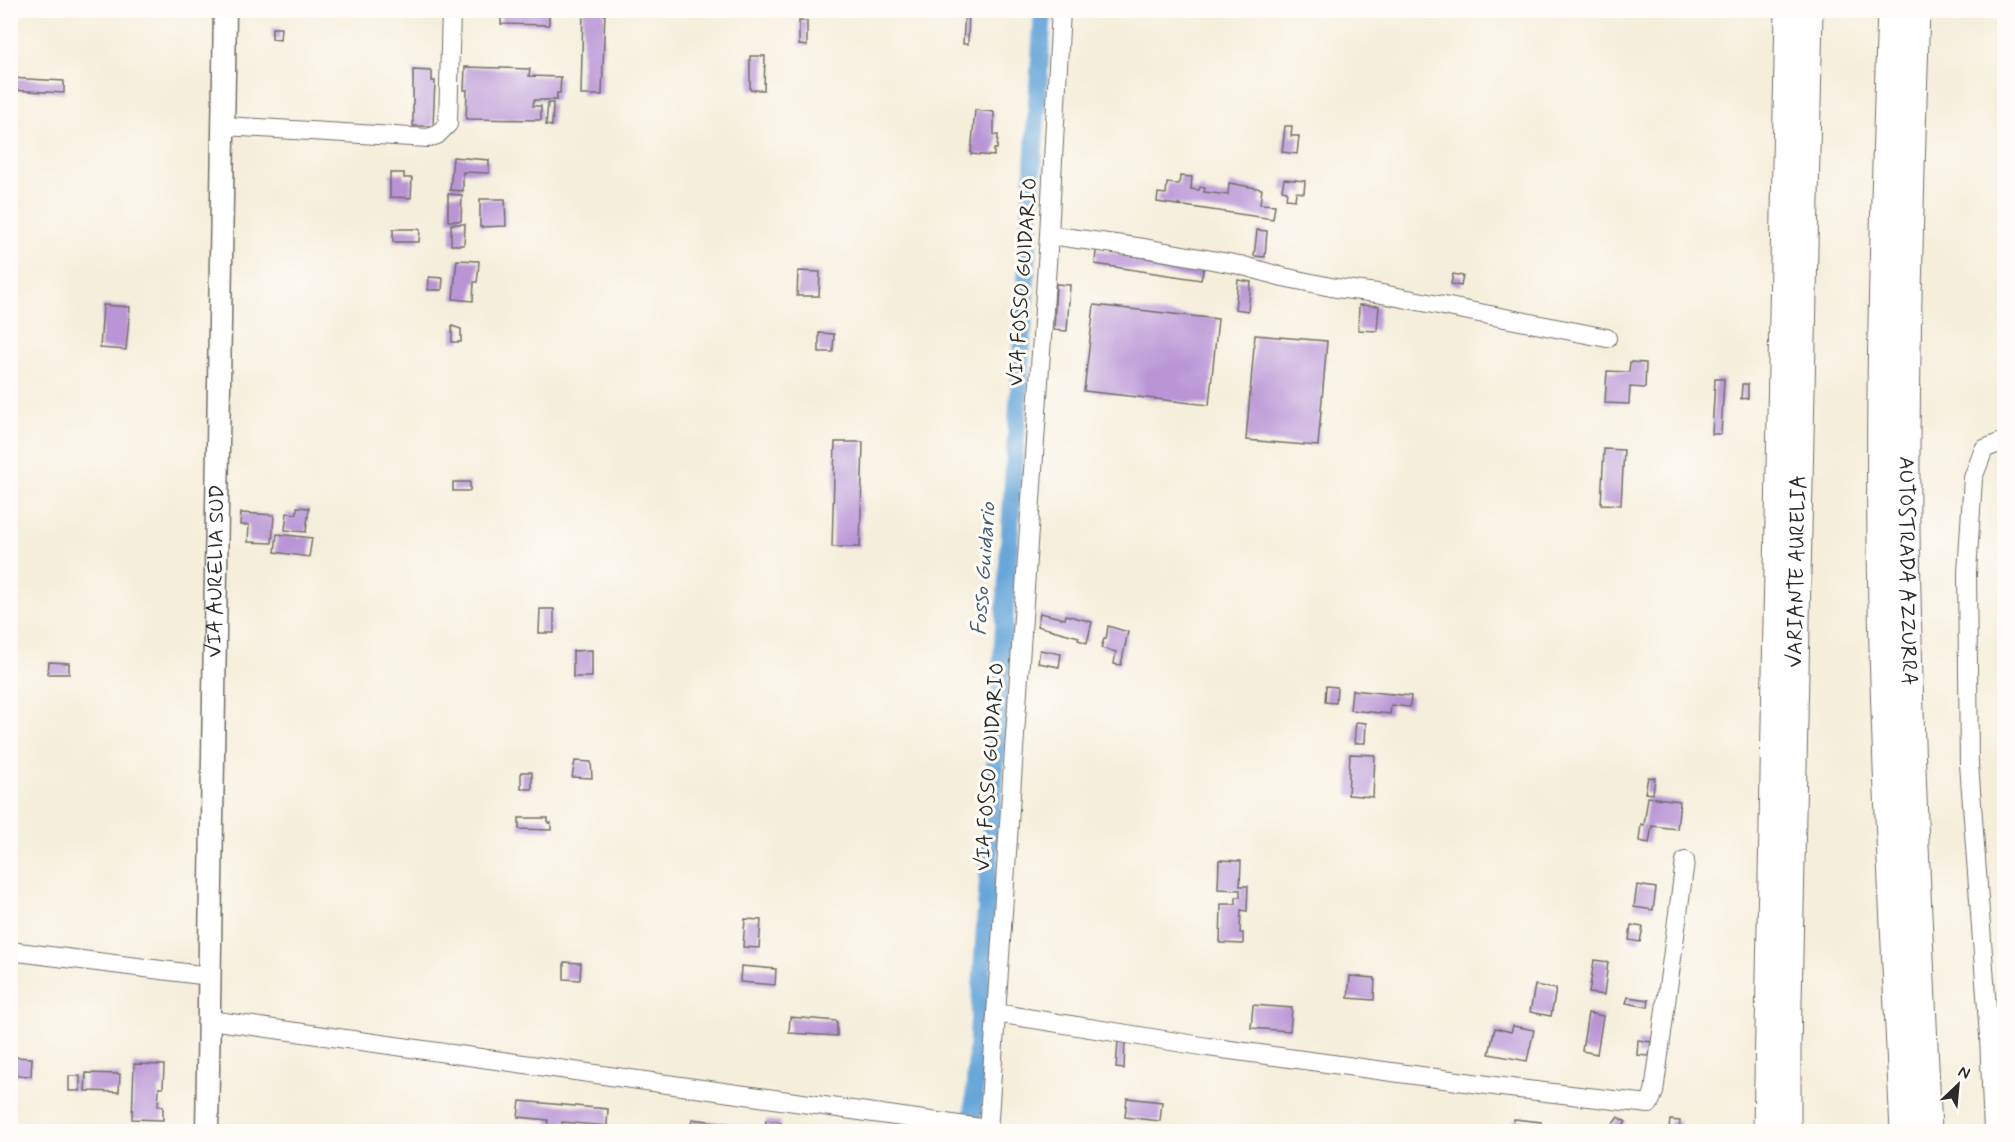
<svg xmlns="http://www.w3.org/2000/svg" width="2015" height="1142" font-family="Mynerve,sans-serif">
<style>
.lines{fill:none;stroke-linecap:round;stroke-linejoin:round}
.canal{stroke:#66a6d9;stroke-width:18}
.building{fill:#b995d6}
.minor-casing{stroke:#726f69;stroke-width:20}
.major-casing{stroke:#726f69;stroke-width:25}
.highway-casing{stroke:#726f69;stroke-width:29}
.minor{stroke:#fff;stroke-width:18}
.major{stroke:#fff;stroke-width:22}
.highway{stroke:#fff;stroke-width:27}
.labels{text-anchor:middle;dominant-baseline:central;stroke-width:6;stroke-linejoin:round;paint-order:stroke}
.street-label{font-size:21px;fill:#2b2b2b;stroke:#fdfcf7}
.water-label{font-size:22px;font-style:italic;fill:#435c71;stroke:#fdfcf7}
</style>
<rect width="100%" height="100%" fill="#fdfcf7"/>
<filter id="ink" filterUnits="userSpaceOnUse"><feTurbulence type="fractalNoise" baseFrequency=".0167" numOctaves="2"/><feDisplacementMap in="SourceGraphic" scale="12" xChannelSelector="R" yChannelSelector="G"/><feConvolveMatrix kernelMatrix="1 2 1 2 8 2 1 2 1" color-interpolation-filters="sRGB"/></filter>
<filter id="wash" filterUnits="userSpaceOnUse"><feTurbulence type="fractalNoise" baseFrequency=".008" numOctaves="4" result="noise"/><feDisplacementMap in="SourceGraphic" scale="24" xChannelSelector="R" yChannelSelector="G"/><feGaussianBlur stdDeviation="1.35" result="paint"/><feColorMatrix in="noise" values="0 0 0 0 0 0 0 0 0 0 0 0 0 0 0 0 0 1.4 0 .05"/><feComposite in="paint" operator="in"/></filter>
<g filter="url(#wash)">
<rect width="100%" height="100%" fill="#f5eedb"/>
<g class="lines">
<!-- canal -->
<path class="canal" d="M972 1132 1043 10"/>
</g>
<g id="blocks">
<!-- building -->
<g class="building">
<path d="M501 10H549V25L501 24Z"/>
<path d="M583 10H605L602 95H581Z"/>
<path d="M965 10H969L968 44H963Z"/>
<path d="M799 21H807V46L799 45Z"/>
<path d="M272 28H281L280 40 272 39Z"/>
<path d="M750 56H765L764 90H750Z"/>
<path d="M465 67 530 69 529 76 561 77 560 93H557V100H534L533 106H541V120L466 119 467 90H464Z"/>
<path d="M413 70 432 71V81H435L433 126H413Z"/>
<path d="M10 78 64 81V93L10 90Z"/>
<path d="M548 103H553L552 126 546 125Z"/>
<path d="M10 109H16L15 128H10Z"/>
<path d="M975 110 994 112V135H998L997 149H994V156L971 154Z"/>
<path d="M1285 126H1292L1291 136H1299L1297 154 1282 152Z"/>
<path d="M453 157 489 160V173L463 172V191L450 190Z"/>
<path d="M390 173H404V178H412L411 198 390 197Z"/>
<path d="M1180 176 1192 177 1191 189 1199 190 1200 187 1205 188 1204 192 1228 195 1229 183 1262 189 1260 204 1275 205 1273 219 1157 202 1158 193 1166 194 1167 183 1179 184Z"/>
<path d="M1284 179 1305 181 1304 193 1296 192 1295 200 1286 199 1287 191 1282 190Z"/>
<path d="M448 194 462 195 461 221H448Z"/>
<path d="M480 199H505L506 226 480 227Z"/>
<path d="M451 224H465L464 245H451Z"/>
<path d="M393 229H420L419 242H393Z"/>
<path d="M1257 230 1267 231 1265 257 1254 256Z"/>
<path d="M1096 250 1204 267 1201 280 1095 264Z"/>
<path d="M457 260 479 261 478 275 477 282H474L473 301 453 299Z"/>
<path d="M798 271 820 272 819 296H797Z"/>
<path d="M1453 274 1463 276 1461 286 1451 284Z"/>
<path d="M429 277 443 278 442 290H428Z"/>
<path d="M1238 280 1251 282 1248 311 1235 309Z"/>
<path d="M1056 284 1070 285 1067 331 1054 330Z"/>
<path d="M103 305 130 307 126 350 100 348Z"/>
<path d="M1094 305 1218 319 1209 405 1084 391Z"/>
<path d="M1359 305 1379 306 1377 331 1358 330Z"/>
<path d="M452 326 461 329V342H452Z"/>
<path d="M819 333 834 334 833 352H819Z"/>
<path d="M1255 335 1327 341 1318 446 1246 440Z"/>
<path d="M1630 362 1646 363 1645 388 1630 387 1629 404 1605 403 1607 371 1629 372Z"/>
<path d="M1715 379H1724L1721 434H1712Z"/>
<path d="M1742 384H1748V398L1741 399Z"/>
<path d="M835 442H863L860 547H832Z"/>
<path d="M1604 449 1624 450 1621 505 1601 504Z"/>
<rect x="453" y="482" width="17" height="9"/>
<path d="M297 507 309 508 306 532 285 530 287 513 297 514Z"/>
<path d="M241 513 274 515 272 543 248 542 249 525H240Z"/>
<path d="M277 534 312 538 309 557 275 552Z"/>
<path d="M540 609H554V633H539Z"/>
<path d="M1040 613 1065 619 1066 615 1092 622 1087 643 1078 640 1079 637 1037 626Z"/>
<path d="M1108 626 1128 632 1121 665 1114 664 1116 652 1101 648 1104 639H1106Z"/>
<path d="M592 650V677H573V651Z"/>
<path d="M1040 650 1061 654 1059 667 1038 663Z"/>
<path d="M49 662 69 663V674H48Z"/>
<path d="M1326 686 1337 687 1336 703 1325 702Z"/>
<path d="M1352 690 1411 696 1410 707 1391 705 1390 714 1350 710Z"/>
<path d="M1356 722 1366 723 1365 743H1354Z"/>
<path d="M1350 754 1375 755 1373 797 1348 795Z"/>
<path d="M575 761 591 762 592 778 572 777Z"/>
<rect x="521" y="772" width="11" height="17"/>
<path d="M1648 777 1655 778 1653 794 1645 793Z"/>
<path d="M1648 797 1680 801 1677 829 1652 826 1649 843 1639 841 1641 824 1644 825Z"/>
<path d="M519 818H548V823H551V830L519 829Z"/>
<path d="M1219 860 1241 861 1240 886H1248L1247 911 1241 910 1240 933H1243V944L1220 943 1221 904H1236V897H1240V890L1218 889Z"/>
<path d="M1637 885 1656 888 1653 910 1634 907Z"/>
<path d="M745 919 761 920 759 948 743 947Z"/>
<path d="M1631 925 1643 927 1640 942 1629 940Z"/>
<path d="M1594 960 1608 962 1604 995 1589 993Z"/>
<path d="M564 962 581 963 580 980 564 979Z"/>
<path d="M741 966 776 969 775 985 740 982Z"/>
<path d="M1350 976 1375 978 1374 1000 1348 998Z"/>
<path d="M1535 985 1556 989 1551 1016 1530 1012Z"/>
<path d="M1628 997 1649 1000 1648 1007 1626 1003Z"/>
<path d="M1253 1005 1292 1008 1290 1031 1251 1028Z"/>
<path d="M1588 1013 1603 1016 1597 1054 1582 1051Z"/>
<path d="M790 1017 837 1021V1036L789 1033Z"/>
<path d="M1513 1026 1534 1030 1527 1061 1489 1054 1495 1028 1511 1032Z"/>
<path d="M1118 1040 1125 1041 1124 1069 1116 1068Z"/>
<path d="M1638 1040 1651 1042 1649 1056 1637 1055Z"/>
<path d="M10 1057 32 1058 31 1076 10 1075Z"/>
<path d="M134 1064 164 1065 163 1088H159L158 1106H163V1120L132 1119Z"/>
<path d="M86 1073 120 1074 119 1092 85 1091Z"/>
<rect x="69" y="1076" width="11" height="15"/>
<path d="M1127 1098 1162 1102 1160 1121 1125 1117Z"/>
<path d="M520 1101 608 1109 607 1126 562 1122 561 1131H547L548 1120 518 1117Z"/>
<path d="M1618 1117 1626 1122 1619 1131H1613L1609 1129Z"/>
<path d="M692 1119 765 1128 766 1120 781 1122 780 1131H690Z"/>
<path d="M1514 1119 1541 1122 1540 1131H1512Z"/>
<path d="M1670 1120 1680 1121 1679 1131H1665V1129H1669Z"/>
</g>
</g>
</g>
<g filter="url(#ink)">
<use href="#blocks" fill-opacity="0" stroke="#726f69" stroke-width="1.5"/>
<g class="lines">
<!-- minor casing -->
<g class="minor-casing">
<g id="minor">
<path d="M224 126 428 138 437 135 448 124 451 10"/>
<path d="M1049 235 1144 248 1240 265 1283 277 1336 288 1377 293 1607 338"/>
<path d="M10 951 209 976"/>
<path d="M996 1013 1208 1047 1502 1087 1649 1104 1654 1092 1685 861"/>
<path d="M210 1020 988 1129"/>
<path d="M988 1132 1049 235 1061 10"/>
<path d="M1993 1132 1989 1036 1969 764 1967 573 1973 478 1984 449 1999 443 2004 444"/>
</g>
</g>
<!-- major casing -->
<g class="major-casing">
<g id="major">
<path id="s1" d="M207 1132 225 10"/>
</g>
</g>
<!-- highway casing -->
<g class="highway-casing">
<g id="highway">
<path d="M1891 10C1885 187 1879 364 1881 540 1883 737 1895 935 1904 1132"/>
<path id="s2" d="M1916 10C1910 183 1905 356 1906 529 1908 730 1919 931 1928 1132"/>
<path d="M1767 1132 1789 10"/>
<path id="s3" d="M1787 1132V1049L1809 10"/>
</g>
</g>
<!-- minor -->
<use href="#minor" class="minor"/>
<!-- major -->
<use href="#major" class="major"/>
<!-- highway -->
<use href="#highway" class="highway"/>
</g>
</g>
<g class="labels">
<!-- street labels -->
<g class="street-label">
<text transform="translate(1023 282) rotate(-86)">VIA FOSSO GUIDARIO</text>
<text stroke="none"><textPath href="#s1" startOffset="561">VIA AURELIA SUD</textPath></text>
<text stroke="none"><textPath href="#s3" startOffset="561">VARIANTE AURELIA</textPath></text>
<text stroke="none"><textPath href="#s2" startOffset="561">AUTOSTRADA AZZURRA</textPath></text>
<text transform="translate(990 767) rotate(-86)">VIA FOSSO GUIDARIO</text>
</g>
<!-- water labels -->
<g class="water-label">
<text transform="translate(984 569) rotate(-86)">Fosso Guidario</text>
</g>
</g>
<!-- margin -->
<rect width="2015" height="1142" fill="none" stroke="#fdfcf7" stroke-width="36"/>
<!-- north arrow -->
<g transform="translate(1958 1085) rotate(26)" stroke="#fdfcf7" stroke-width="4.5" paint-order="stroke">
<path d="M0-4.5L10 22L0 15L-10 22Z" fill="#2b2b2b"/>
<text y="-9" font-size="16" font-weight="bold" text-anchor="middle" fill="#2b2b2b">N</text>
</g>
</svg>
